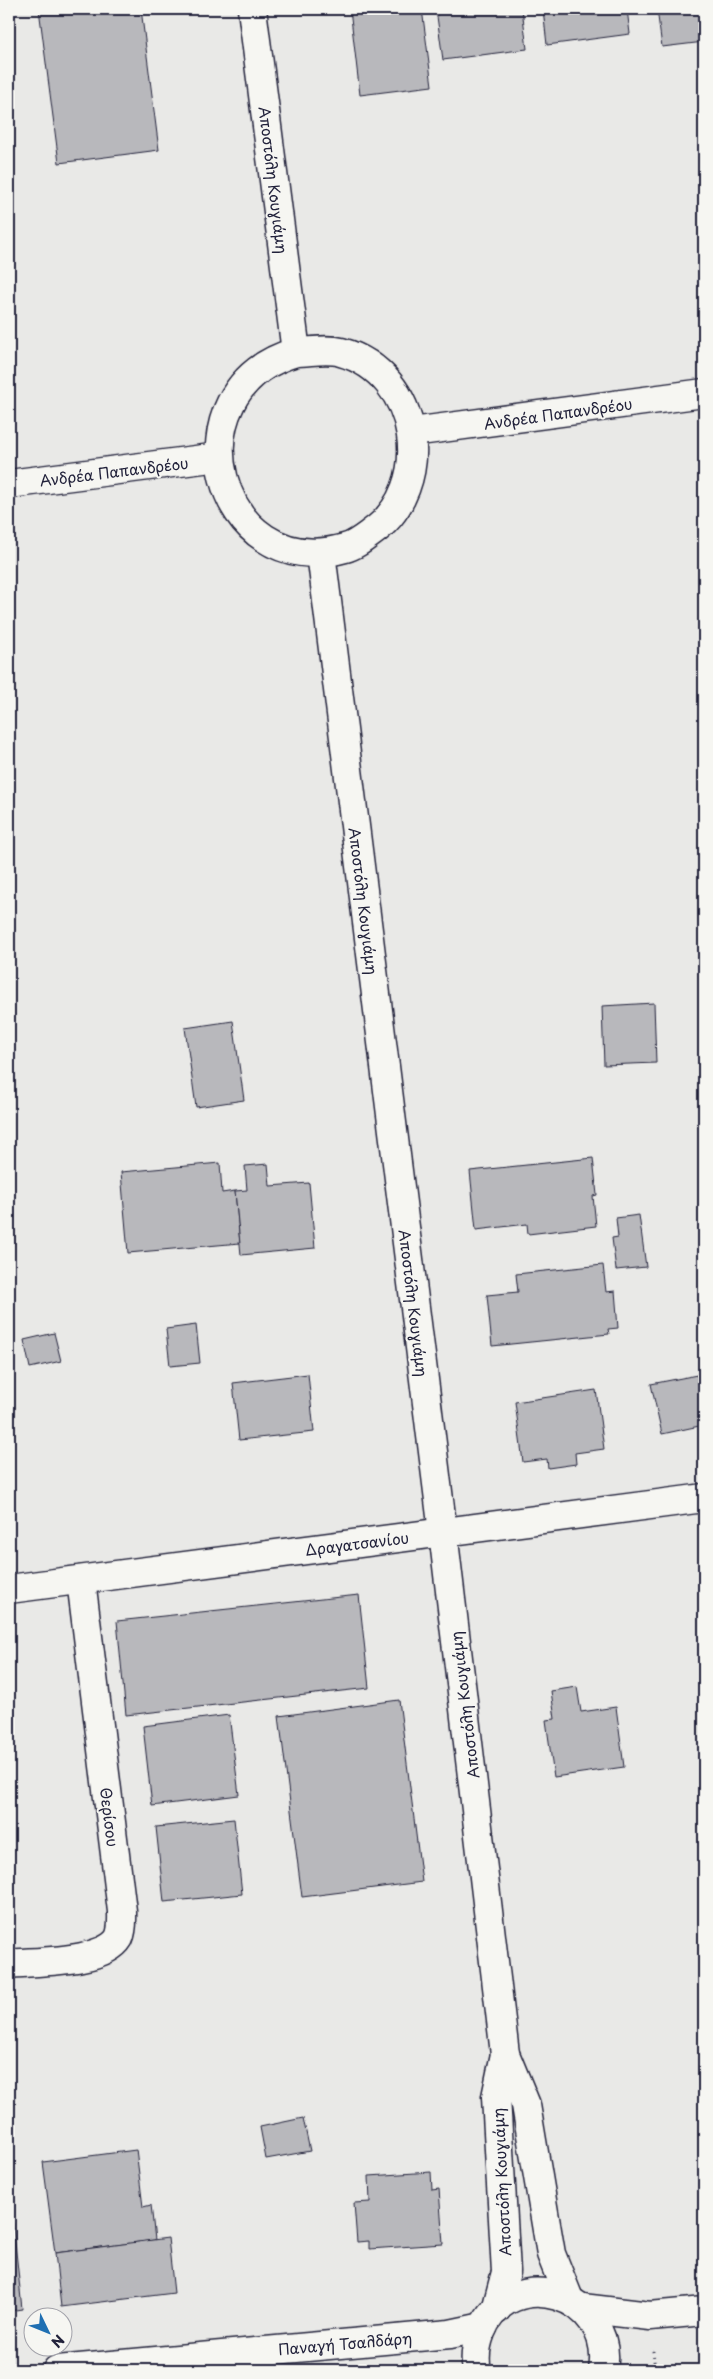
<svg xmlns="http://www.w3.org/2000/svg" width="713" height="2379" font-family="'Playpen Sans',sans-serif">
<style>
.building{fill:#b8b8bc;stroke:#22223b}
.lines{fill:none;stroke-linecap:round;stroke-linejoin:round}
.street-casing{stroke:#22223b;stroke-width:31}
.secondary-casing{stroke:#22223b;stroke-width:31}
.path{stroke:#22223b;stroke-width:3;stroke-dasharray:1 4;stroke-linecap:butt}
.street{stroke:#f6f6f2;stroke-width:28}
.secondary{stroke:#f6f6f2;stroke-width:28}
.labels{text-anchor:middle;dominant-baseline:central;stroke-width:4;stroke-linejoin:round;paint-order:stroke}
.street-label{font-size:15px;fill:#22223b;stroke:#f6f6f2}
</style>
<rect width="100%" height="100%" fill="#e9e9e7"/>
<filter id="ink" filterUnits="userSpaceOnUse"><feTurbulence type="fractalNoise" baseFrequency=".02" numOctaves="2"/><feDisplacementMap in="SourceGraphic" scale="10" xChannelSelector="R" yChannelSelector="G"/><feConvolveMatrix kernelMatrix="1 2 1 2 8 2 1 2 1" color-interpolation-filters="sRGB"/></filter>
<g filter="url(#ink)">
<!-- building -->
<g class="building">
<path d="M39 9H141L159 150 59 163Z"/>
<path d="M350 9H422L432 86 360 95Z"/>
<path d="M436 9H522L527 49 443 60Z"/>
<path d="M543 9H627L630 34 547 45Z"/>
<path d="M657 9H704V42L662 47Z"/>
<path d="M654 1003 656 1063 604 1065 602 1006Z"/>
<path d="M233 1021 244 1100 196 1107 185 1028Z"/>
<path d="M593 1158 597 1195 593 1196 596 1226 528 1234 527 1224 476 1230 470 1171Z"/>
<path d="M220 1163 222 1193 235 1191 240 1243 128 1253 121 1172Z"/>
<path d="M268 1164 270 1186 309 1183 315 1248 241 1255 235 1191 247 1190 245 1166Z"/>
<path d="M639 1215 646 1267 616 1270 612 1238 618 1237 616 1218Z"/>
<path d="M603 1265 606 1292 615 1291 618 1328 608 1329 609 1334 492 1346 487 1295 518 1292 516 1274Z"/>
<path d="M196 1325 200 1363 170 1366 166 1329Z"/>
<path d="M54 1333 61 1361 30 1368 24 1340Z"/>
<path d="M308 1374 314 1432 239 1440 233 1383Z"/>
<path d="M697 1375 704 1408V1425L662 1434 651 1384Z"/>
<path d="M596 1390 604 1449 575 1453 576 1464 548 1468 547 1459 523 1462 515 1402Z"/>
<path d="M359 1595 369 1688 126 1715 117 1621Z"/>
<path d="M577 1687 581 1712 616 1707 624 1767 554 1777 546 1720 555 1719 551 1691Z"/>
<path d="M399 1700 422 1882 302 1897 279 1716Z"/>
<path d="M229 1715 239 1795 152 1806 143 1726Z"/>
<path d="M234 1819 242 1894 164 1902 156 1827Z"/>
<path d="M303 2118 310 2151 266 2159 260 2127Z"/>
<path d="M136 2150 143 2207 151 2205 155 2240 55 2253 43 2162Z"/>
<path d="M431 2172 432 2190 439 2189 443 2244 369 2249V2241L357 2242 354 2203 370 2202 369 2176Z"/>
<path d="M13 2223 22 2309 9 2311V2224Z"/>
<path d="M168 2238 174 2293 61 2307 55 2253Z"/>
</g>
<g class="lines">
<!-- street casing -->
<g class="street-casing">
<g id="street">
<path d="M412 432 704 393"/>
<path d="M9 484 219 457"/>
<path d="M9 1589 704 1498"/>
<path d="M9 1964C36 1961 104 1963 119 1938 123 1929 122 1920 122 1911L81 1580"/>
</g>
</g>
<!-- secondary casing -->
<g class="secondary-casing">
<g id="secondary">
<path d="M252 9 296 352"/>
<path d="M296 352C310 352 327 348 341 352 421 374 437 487 371 533 363 539 354 546 345 548 216 585 166 389 296 352Z"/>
<path d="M321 553 443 1532 505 2054 526 2105 551 2254 569 2299"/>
<path d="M582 2308 650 2316 704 2311"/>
<path d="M496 2310 506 2272 496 2097 505 2054"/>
<path d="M57 2370 450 2334 483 2327"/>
<path d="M477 2370C474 2357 476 2345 481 2332 509 2261 616 2294 603 2370"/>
</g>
</g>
<!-- path -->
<path class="path" d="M653 2351 655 2370"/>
<!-- street -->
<use href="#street" class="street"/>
<!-- secondary -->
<use href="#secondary" class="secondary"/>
</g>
</g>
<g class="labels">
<!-- street labels -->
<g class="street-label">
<text transform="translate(274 180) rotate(83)">Αποστόλη Κουγιάμη</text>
<text transform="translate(558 413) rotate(-8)">Ανδρέα Παπανδρέου</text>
<text transform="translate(114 471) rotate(-7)">Ανδρέα Παπανδρέου</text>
<text transform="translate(364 901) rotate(83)">Αποστόλη Κουγιάμη</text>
<text transform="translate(414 1303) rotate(83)">Αποστόλη Κουγιάμη</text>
<text transform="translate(357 1543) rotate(-7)">Δραγατσανίου</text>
<text transform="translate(464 1705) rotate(-97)">Αποστόλη Κουγιάμη</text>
<text transform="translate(110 1817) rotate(83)">Θερίσου</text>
<text transform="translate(501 2182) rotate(-93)">Αποστόλη Κουγιάμη</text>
<text transform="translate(345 2343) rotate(-5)">Παναγή Τσαλδάρη</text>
</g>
</g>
<!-- margin -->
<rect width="713" height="2379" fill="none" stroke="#f6f6f2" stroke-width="30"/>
<rect x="15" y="15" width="683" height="2349" fill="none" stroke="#22223b" stroke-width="2" filter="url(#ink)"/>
<!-- north arrow -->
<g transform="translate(48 2332) rotate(133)"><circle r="24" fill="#f6f6f2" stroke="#a1a1a9"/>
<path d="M0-4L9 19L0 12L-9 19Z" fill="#1f6fb2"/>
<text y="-8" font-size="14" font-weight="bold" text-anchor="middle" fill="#22223b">N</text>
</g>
</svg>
